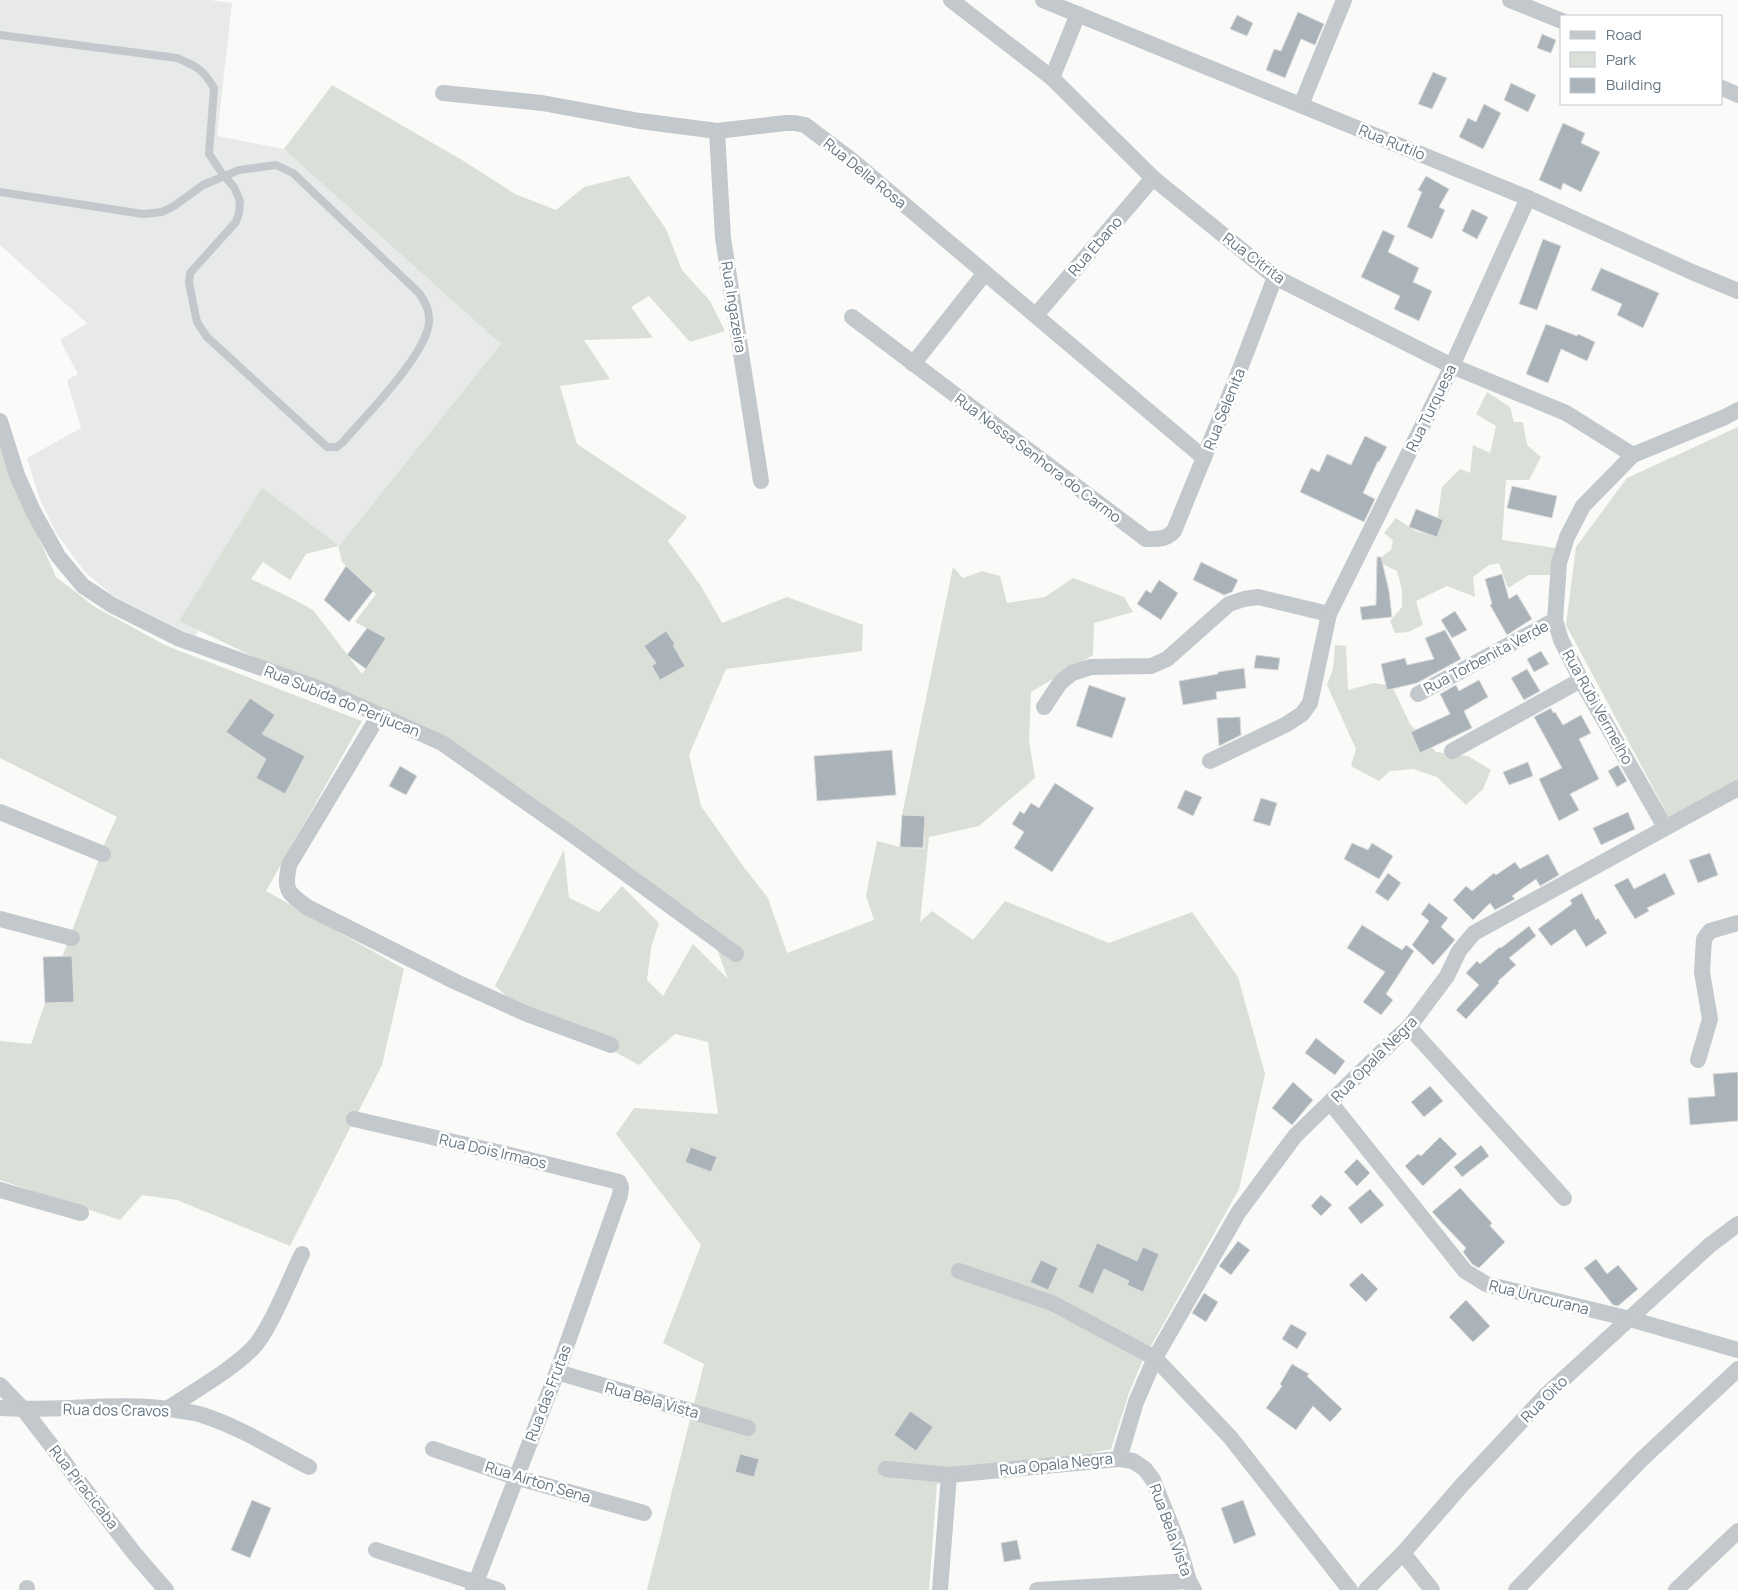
<svg xmlns="http://www.w3.org/2000/svg" width="1738" height="1590" font-family="Manrope,sans-serif">
<style>
.built{fill:#e8e9e9}
.green{fill:#dadfd7;fill-rule:evenodd}
.building{fill:#aab3b9;stroke:#dcdcda}
.lines{fill:none;stroke-linecap:round;stroke-linejoin:round}
.lane{stroke:#c3c8cc;stroke-width:8}
.street{stroke:#c3c8cc;stroke-width:16}
.labels{text-anchor:middle;dominant-baseline:central;stroke-width:5;stroke-linejoin:round;paint-order:stroke}
.street-label{font-size:15px;fill:#657683;stroke:#fff}
</style>
<rect width="100%" height="100%" fill="#fafaf8"/>
<!-- built -->
<path class="built" d="M0 0H210L232 3 217 136 284 149 373 215 501 344 339 546 264 496 195 637 112 595 84 571 55 531 39 497 27 458 81 428 67 380 78 374 60 340 87 323 0 245Z"/>
<!-- green -->
<g class="green">
<path d="M332 85 462 160 515 194 556 210 584 187 629 176 666 229 682 270 710 301 725 331 690 342 649 296 631 307 653 338 584 340 610 379 560 386 577 444 687 517 668 541 701 586 722 623 787 597 863 625 862 651 726 669 689 755 701 806 743 866 768 898 787 953 874 920 866 896 877 841 900 847 924 849 925 817 902 815 953 567 963 578 982 571 1000 576 1007 603 1045 597 1073 578 1124 597 1133 612 1094 623 1093 655 1031 692 1029 740 1035 778 979 826 929 837 920 922 932 911 973 940 1005 901 1109 943 1192 912 1238 977 1265 1074 1239 1189 1142 1362 1129 1393 1111 1449 937 1484 929 1590H647L704 1364 663 1343 701 1245 616 1134 634 1108 718 1114 708 1042 675 1034 639 1065 584 1035 527 1014 495 986 564 850 569 898 599 912 622 886 659 923 651 948 647 980 663 996 693 944 728 979 707 922 513 793 442 743 336 696 179 621 262 488 339 546 501 344 284 149ZM338 546 342 562 376 594 355 622 386 639 362 674 313 610 293 599 251 579 263 562 290 580 306 554Z"/>
<path d="M1487 392 1510 407 1514 422H1523L1527 445 1541 457 1529 480H1506L1502 540 1555 548 1551 575H1529L1508 588 1499 563 1489 565 1473 577 1475 597 1447 586 1416 601 1423 625 1408 632 1395 633 1390 621 1402 607V590L1397 571 1376 561 1391 550 1393 540 1384 533 1396 518 1415 531 1435 536 1442 487 1460 469 1470 473 1473 445 1490 453 1496 426 1476 414Z"/>
<path d="M1738 427V788L1672 823 1566 625 1576 547 1627 478Z"/>
<path d="M0 449 56 577 95 607 167 646 362 721 266 891 404 969 382 1065 290 1246 177 1200 142 1195 120 1220 0 1180V1041L31 1044 45 1003 106 840 117 817 0 758Z"/>
<path d="M1335 645 1346 646 1348 690 1374 683 1392 686 1410 724 1436 752 1468 756 1491 770 1483 789 1466 805 1437 777 1413 769 1390 771 1379 781 1351 766 1356 749 1327 685 1333 669Z"/>
</g>
<!-- building -->
<g class="building">
<path d="M1298 12 1324 24 1315 45 1301 39 1285 78 1266 70 1274 49 1281 51Z"/>
<path d="M1237 15 1253 23 1247 36 1230 29Z"/>
<path d="M1542 34 1556 40 1551 53 1537 48Z"/>
<path d="M1433 72 1447 78 1432 109 1418 104Z"/>
<path d="M1511 83 1536 95 1528 112 1504 100Z"/>
<path d="M1484 104 1501 113 1483 149 1459 137 1468 118 1476 122Z"/>
<path d="M1563 123 1585 133 1581 143 1600 152 1581 192 1563 183 1561 190 1539 180Z"/>
<path d="M1426 176 1449 189 1439 207 1445 210 1432 239 1407 227 1422 192 1418 190Z"/>
<path d="M1472 209 1488 217 1477 239 1462 231Z"/>
<path d="M1383 230 1395 236 1388 252 1419 268 1413 282 1432 291 1419 321 1394 309 1400 296 1361 277Z"/>
<path d="M1543 239 1561 246 1537 310 1519 304Z"/>
<path d="M1601 268 1659 293 1643 328 1617 315 1622 304 1591 290Z"/>
<path d="M1546 324 1577 336 1578 334 1595 342 1587 361 1561 349 1548 383 1526 374Z"/>
<path d="M1365 436 1387 447 1379 462 1378 461 1363 493 1375 499 1364 522 1300 492 1311 468 1319 472 1327 454 1351 465Z"/>
<path d="M1512 486 1557 496 1552 518 1507 508Z"/>
<path d="M1416 509 1443 520 1437 537 1409 527Z"/>
<path d="M1377 557H1381L1389 591 1392 617 1362 620 1360 607 1376 605Z"/>
<path d="M1201 562 1238 580 1232 592 1224 595 1193 580Z"/>
<path d="M346 566 373 591 349 622 324 600Z"/>
<path d="M1502 574 1509 599 1517 594 1532 619 1507 635 1490 605 1492 604 1485 579Z"/>
<path d="M1159 580 1178 593 1161 620 1137 604 1146 590 1151 593Z"/>
<path d="M1455 611 1467 630 1452 638 1441 620Z"/>
<path d="M367 628 386 638 366 669 347 655Z"/>
<path d="M1445 630 1461 659 1417 683 1387 690 1381 664 1405 658 1407 665 1434 659 1425 638Z"/>
<path d="M666 631 675 644 673 645 685 666 660 680 652 666 656 663 644 646Z"/>
<path d="M1541 651 1549 664 1534 672 1527 659Z"/>
<path d="M1256 655 1280 658 1278 670 1254 668Z"/>
<path d="M1244 668 1246 688 1216 692 1217 699 1183 705 1179 681 1218 674V672Z"/>
<path d="M1527 669 1540 691 1524 700 1511 678Z"/>
<path d="M1479 680 1488 697 1464 711 1472 728 1420 753 1411 732 1450 714 1440 694 1456 685 1459 691Z"/>
<path d="M1089 685 1126 698 1112 738 1076 726Z"/>
<path d="M250 698 275 715 262 734 305 756 285 794 256 778 266 759 226 732Z"/>
<path d="M1551 708 1553 713 1555 712 1563 725 1581 715 1591 733 1579 739 1599 779 1570 794 1579 810 1559 821 1539 779 1562 768 1534 717Z"/>
<path d="M1240 717 1241 735 1219 746 1217 718Z"/>
<path d="M892 750 896 795 817 801 814 756Z"/>
<path d="M1528 762 1533 776 1509 785 1503 772Z"/>
<path d="M1618 765 1627 781 1617 787 1608 771Z"/>
<path d="M400 766 417 776 406 795 389 786Z"/>
<path d="M1055 783 1094 808 1052 872 1014 848 1024 832 1012 824 1020 811 1024 814 1031 803 1039 808Z"/>
<path d="M1185 790 1202 797 1193 816 1177 808Z"/>
<path d="M1261 798 1277 803 1270 826 1253 821Z"/>
<path d="M1628 812 1635 829 1601 845 1593 828Z"/>
<path d="M902 815 925 816 923 848 900 847Z"/>
<path d="M1352 843 1368 850 1372 843 1393 856 1379 879 1344 859Z"/>
<path d="M1710 853 1718 875 1698 883 1689 860Z"/>
<path d="M1548 854 1559 875 1540 886 1536 879 1512 896 1515 899 1495 910 1490 903 1473 920 1453 900 1466 886 1472 891 1494 873 1496 875 1515 862 1520 869Z"/>
<path d="M1388 873 1401 883 1388 901 1375 892Z"/>
<path d="M1665 873 1675 894 1647 908 1649 911 1635 919 1614 885 1628 878 1634 889Z"/>
<path d="M1582 893 1596 920 1598 918 1607 933 1586 947 1575 929 1551 946 1538 929 1572 904 1570 900Z"/>
<path d="M1429 903 1448 918 1441 927 1455 940 1433 965 1412 945 1429 921 1421 914Z"/>
<path d="M1362 925 1402 950 1406 945 1414 951 1386 994 1393 1000 1381 1015 1363 1002 1385 972 1347 948Z"/>
<path d="M1529 926 1536 936 1509 958 1516 965 1498 981 1499 983 1466 1019 1456 1010 1479 985 1466 973 1477 961 1480 964 1500 947 1501 948Z"/>
<path d="M72 956 74 1002 45 1003 43 957Z"/>
<path d="M1316 1038 1345 1061 1335 1075 1305 1053Z"/>
<path d="M1738 1072V1121L1690 1125 1688 1098 1715 1096 1713 1074Z"/>
<path d="M1293 1082 1313 1100 1292 1125 1272 1108Z"/>
<path d="M1430 1086 1443 1101 1424 1117 1411 1102Z"/>
<path d="M1440 1137 1457 1154 1423 1186 1405 1166 1418 1154 1421 1156Z"/>
<path d="M1481 1145 1489 1156 1462 1177 1454 1167Z"/>
<path d="M691 1147 717 1157 711 1172 685 1162Z"/>
<path d="M1357 1159 1370 1173 1357 1186 1344 1172Z"/>
<path d="M1460 1188 1492 1223 1490 1226 1505 1242 1479 1268 1472 1264 1463 1252 1466 1248 1432 1212Z"/>
<path d="M1370 1189 1384 1205 1361 1224 1348 1208Z"/>
<path d="M1321 1195 1332 1205 1321 1216 1311 1206Z"/>
<path d="M1238 1241 1250 1250 1231 1275 1219 1266Z"/>
<path d="M1097 1243 1137 1261 1143 1247 1159 1254 1143 1292 1127 1285 1129 1281 1104 1269 1093 1294 1078 1287Z"/>
<path d="M1596 1259 1607 1274 1618 1265 1638 1289 1618 1306 1613 1305 1584 1268Z"/>
<path d="M1041 1260 1058 1268 1048 1290 1030 1282Z"/>
<path d="M1362 1273 1378 1289 1366 1302 1349 1285Z"/>
<path d="M1204 1293 1218 1302 1206 1322 1192 1313Z"/>
<path d="M1466 1300 1490 1326 1473 1342 1449 1317Z"/>
<path d="M1291 1324 1307 1333 1297 1349 1282 1339Z"/>
<path d="M1292 1364 1309 1374 1307 1376 1342 1409 1330 1422 1313 1406 1296 1430 1266 1408 1282 1386 1280 1384Z"/>
<path d="M910 1411 933 1427 916 1451 894 1435Z"/>
<path d="M740 1454 759 1459 754 1477 735 1472Z"/>
<path d="M252 1500 271 1508 250 1558 231 1550Z"/>
<path d="M1243 1500 1256 1535 1234 1544 1221 1508Z"/>
<path d="M1017 1540 1021 1559 1004 1562 1001 1543Z"/>
</g>
<g class="lines">
<!-- lane -->
<path class="lane" d="M0 35 177 58C197 67 202 68 214 88L209 154 224 176 234 187 240 201 239 213 236 222 190 273 189 283 197 322 207 337 327 447H337L343 442C364 417 432 350 429 318 429 308 424 301 419 293L293 173 276 165 239 170 203 185 174 206 162 212 143 214 0 192"/>
<!-- street -->
<g class="street">
<path d="M951 0 1052 78 1153 178 1275 277 1452 366 1566 413 1633 455"/>
<path d="M1043 0 1528 198 1692 272 1738 291"/>
<path d="M1510 0 1562 21"/>
<path d="M1052 78 1078 14"/>
<path d="M1722 88 1738 95"/>
<path d="M443 93 542 103 640 121 717 131 785 123H795L805 125 854 162 1204 458"/>
<path d="M1301 105 1344 0"/>
<path d="M717 131 723 238 761 481"/>
<path d="M1036 315 1153 178"/>
<path d="M852 317 1146 539C1159 539 1165 540 1174 531L1238 374 1275 277"/>
<path d="M913 364 985 273"/>
<path d="M0 421 17 475 33 511 58 556 83 586 112 605 180 639 326 691 442 743 577 838 736 954"/>
<path d="M1418 694 1555 620"/>
<path d="M1044 707 1060 683 1072 673 1091 667 1151 666 1167 659 1229 604 1244 599 1258 597 1329 614"/>
<path d="M379 715 289 865C284 891 287 892 307 907L456 982 527 1014 611 1045"/>
<path d="M1452 751 1581 680"/>
<path d="M1210 761 1287 724 1302 714 1310 703 1329 614 1452 366 1528 198"/>
<path d="M0 812 103 854"/>
<path d="M1665 827 1581 680 1561 640 1555 620 1559 563 1567 537 1583 506 1633 455 1725 417 1738 410"/>
<path d="M0 919 72 938"/>
<path d="M1409 1027 1564 1198"/>
<path d="M1698 1060 1710 1019 1702 972 1704 939 1710 931 1738 923"/>
<path d="M1330 1102 1465 1271 1486 1284 1630 1319 1738 1350"/>
<path d="M354 1119 510 1155 619 1182 621 1187 620 1195 557 1372 473 1590"/>
<path d="M0 1190 81 1213"/>
<path d="M959 1271 1052 1303 1155 1358 1230 1437 1350 1590"/>
<path d="M557 1372 748 1428"/>
<path d="M0 1385 24 1410 134 1553 166 1590"/>
<path d="M0 1408C58 1412 118 1401 176 1410 184 1412 194 1412 202 1415 240 1427 274 1449 309 1467"/>
<path d="M167 1409C194 1391 230 1371 252 1349 271 1329 289 1280 302 1254"/>
<path d="M433 1449 515 1477 644 1513"/>
<path d="M1119 1459 1133 1461 1145 1469 1153 1480 1177 1540 1189 1581 1194 1590"/>
<path d="M886 1469 949 1475 1119 1459 1136 1402 1155 1358 1238 1213 1295 1136 1395 1039 1409 1027 1447 976 1459 951 1474 933 1738 788"/>
<path d="M376 1550 498 1590"/>
<path d="M1403 1553 1432 1590"/>
<path d="M27 1590V1588"/>
<path d="M940 1590 949 1475"/>
<path d="M1037 1590 1189 1581"/>
<path d="M1366 1590 1403 1553 1462 1485 1546 1395 1710 1245 1738 1224"/>
<path d="M1516 1590 1640 1461 1738 1369"/>
<path d="M1676 1590 1738 1531"/>
</g>
</g>
<g class="labels">
<!-- street labels -->
<g class="street-label">
<text transform="translate(1392 142) rotate(22)">Rua Rutilo</text>
<text transform="translate(865 173) rotate(39)">Rua Della Rosa</text>
<text transform="translate(1095 246) rotate(-49)">Rua Ebano</text>
<text transform="translate(1254 258) rotate(37)">Rua Citrita</text>
<text transform="translate(734 307) rotate(81)">Rua Ingazeira</text>
<text transform="translate(1431 408) rotate(-64)">Rua Turquesa</text>
<text transform="translate(1224 409) rotate(-68)">Rua Selenita</text>
<text transform="translate(1038 458) rotate(37)">Rua Nossa Senhora do Carmo</text>
<text transform="translate(1486 657) rotate(-28)">Rua Torbenita Verde</text>
<text transform="translate(342 701) rotate(22)">Rua Subida do Perijucan</text>
<text transform="translate(1598 707) rotate(61)">Rua Rubi Vermelho</text>
<text transform="translate(1374 1059) rotate(-45)">Rua Opala Negra</text>
<text transform="translate(493 1151) rotate(13)">Rua Dois Irmaos</text>
<text transform="translate(1539 1297) rotate(14)">Rua Urucurana</text>
<text transform="translate(548 1393) rotate(-69)">Rua das Frutas</text>
<text transform="translate(1544 1399) rotate(-45)">Rua Oito</text>
<text transform="translate(652 1400) rotate(16)">Rua Bela Vista</text>
<text transform="translate(116 1410) rotate(1)">Rua dos Cravos</text>
<text transform="translate(1056 1464) rotate(-6)">Rua Opala Negra</text>
<text transform="translate(538 1482) rotate(17)">Rua Airton Sena</text>
<text transform="translate(84 1487) rotate(52)">Rua Piracicaba</text>
<text transform="translate(1171 1530) rotate(70)">Rua Bela Vista</text>
</g>
</g>
<!-- legend -->
<rect x="1560" y="15" width="162" height="90" fill="#ffffff" stroke="#c1c8cd"/>
<rect x="1570" y="31" width="25" height="8" fill="#c3c8cc" stroke="#c1c8cd"/>
<text x="1606" y="40" font-size="15" fill="#657683">Road</text>
<rect x="1570" y="52" width="25" height="15" fill="#dadfd7" stroke="#c1c8cd"/>
<text x="1606" y="65" font-size="15" fill="#657683">Park</text>
<rect x="1570" y="78" width="25" height="15" fill="#aab3b9" stroke="#c1c8cd"/>
<text x="1606" y="90" font-size="15" fill="#657683">Building</text>
</svg>
